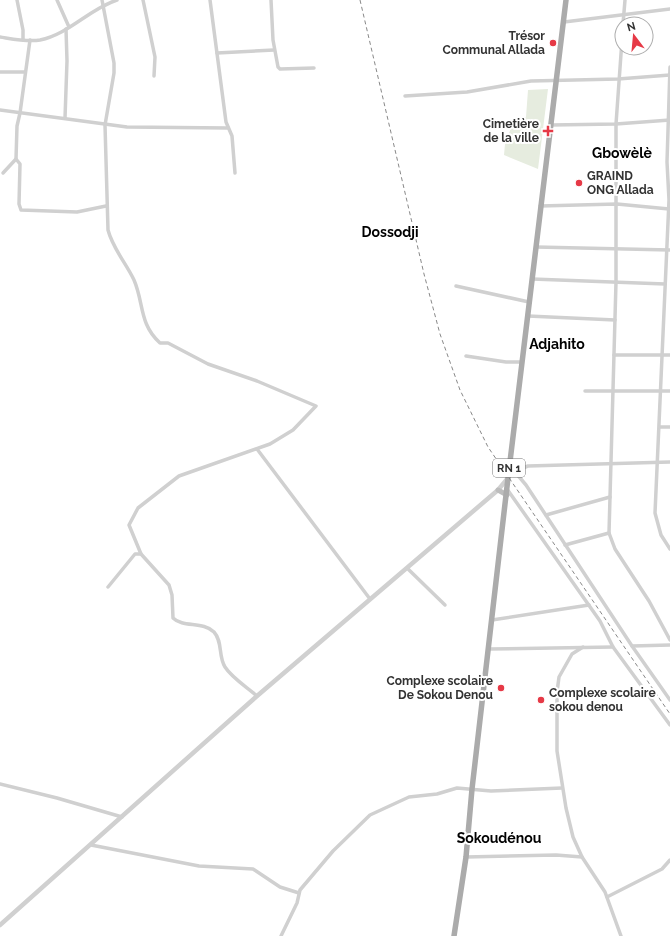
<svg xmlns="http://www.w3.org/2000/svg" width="670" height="936" font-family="Raleway,sans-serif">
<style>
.green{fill:#e6ecdf}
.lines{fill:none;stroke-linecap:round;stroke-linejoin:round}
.minor{stroke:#d0d0d0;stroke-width:3.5}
.tertiary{stroke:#d0d0d0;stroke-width:4.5}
.secondary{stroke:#bdbdbd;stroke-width:5}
.primary{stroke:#ababab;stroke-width:5.5}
.rail{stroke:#888;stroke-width:1;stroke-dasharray:4 3;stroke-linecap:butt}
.poi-dot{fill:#e63946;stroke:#fff;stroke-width:1.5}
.labels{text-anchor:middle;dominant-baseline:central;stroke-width:4;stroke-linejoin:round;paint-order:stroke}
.shield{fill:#fff;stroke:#707070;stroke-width:1}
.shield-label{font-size:11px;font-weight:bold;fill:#333}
.poi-label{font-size:12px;font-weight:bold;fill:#333;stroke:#fff;text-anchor:end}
.quarter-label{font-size:14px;font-weight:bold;fill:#000;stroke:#fff}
</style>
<rect width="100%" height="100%" fill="#fff"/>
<!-- green -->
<path class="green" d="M548 89 538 169 504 155 505 144 515 117H526L528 90Z"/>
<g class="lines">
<!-- minor -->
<g class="minor">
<path d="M17 0 23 30V40"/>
<path d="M57 0 69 27"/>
<path d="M102 0 114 63V73L105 125 108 230C113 249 126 263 134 280 144 303 139 324 160 343H168L208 364 257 381 316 406 293 430 270 444 179 476 138 508 129 525 141 554"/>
<path d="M143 0 155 57 154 76"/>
<path d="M210 0 226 122 232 136 235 173"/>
<path d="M271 0 273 40 278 67 280 69 314 68"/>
<path d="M564 22 670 9"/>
<path d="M623 24 625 0"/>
<path d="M0 37C13 39 27 42 40 40 69 34 89 9 117 0"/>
<path d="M30 40 20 113 17 126 16 159 20 164 19 204 21 210 77 212 106 206"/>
<path d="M622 40 616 124V282L609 533 615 549 649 601 670 640"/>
<path d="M217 53 274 50"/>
<path d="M670 67 667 162 669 200 655 513 661 535 670 549"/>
<path d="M0 72H25"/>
<path d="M405 96 467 92 531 81 618 79 670 75"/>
<path d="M0 110 127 127 228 128"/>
<path d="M65 118 67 61 66 29"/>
<path d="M551 125 616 124 670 120"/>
<path d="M3 173 16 159"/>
<path d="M540 206 617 204 669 209"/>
<path d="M536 247 670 250"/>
<path d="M532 279 665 284"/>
<path d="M456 286 529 302"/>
<path d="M528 316 615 320"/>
<path d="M614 355H670"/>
<path d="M466 356 506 362H522"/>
<path d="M585 391H670"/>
<path d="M660 427H670"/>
<path d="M257 449 370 599"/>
<path d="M509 465 526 485 632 646 670 700"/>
<path d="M515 471 528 466 670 462"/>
<path d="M507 489 600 621 613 647 670 725"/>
<path d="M546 515 610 497"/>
<path d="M565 545 609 533"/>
<path d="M407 568 445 605"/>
<path d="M108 587 135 554H141L169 585 172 595 173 618C183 628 203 621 214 632 223 642 218 656 225 667 232 678 247 687 257 696"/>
<path d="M492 620 589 605"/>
<path d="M632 646 670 645"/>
<path d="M583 647 572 654 559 677 557 692V751L566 808 573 837 582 857 605 892 621 936"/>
<path d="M489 649 613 647"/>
<path d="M0 784 57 798 122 817"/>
<path d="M91 845 199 866 253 869 280 887 299 893"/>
<path d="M466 857 556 855 582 857"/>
<path d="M607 897 662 869 670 860"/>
<path d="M281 936 297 903 300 890 333 851 370 815 409 797 437 794 457 788 491 791 562 788"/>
</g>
<!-- tertiary -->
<path class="tertiary" d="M0 925 257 696 498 490 508 478"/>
<!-- secondary -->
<path class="secondary" d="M498 490 507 495"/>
<!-- primary -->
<path class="primary" d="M454 936 466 857 472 789 508 478 566 0"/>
<!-- rail -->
<path class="rail" d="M360 0 424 274 440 334 460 390 488 447 670 714"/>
</g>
<!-- markers -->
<g class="poi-dot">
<circle cx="553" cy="43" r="4"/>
<path d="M546 125h4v4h4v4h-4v4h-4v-4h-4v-4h4z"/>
<circle cx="579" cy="183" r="4"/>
<circle cx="501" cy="688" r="4"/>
<circle cx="541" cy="700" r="4"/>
</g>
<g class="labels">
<!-- shield labels -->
<rect class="shield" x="493" y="459" width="32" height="18" rx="3"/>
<g class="shield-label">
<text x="509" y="468">RN 1</text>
</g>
<!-- poi labels -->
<g class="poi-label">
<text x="545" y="36">Trésor<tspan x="545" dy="14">Communal Allada</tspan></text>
<text x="539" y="124">Cimetière<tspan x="539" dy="14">de la ville</tspan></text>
<text x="587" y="176" text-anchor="start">GRAIND<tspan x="587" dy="14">ONG Allada</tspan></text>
<text x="493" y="681">Complexe scolaire<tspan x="493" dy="14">De Sokou Denou</tspan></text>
<text x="549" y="693" text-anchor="start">Complexe scolaire<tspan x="549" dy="14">sokou denou</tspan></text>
</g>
<!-- quarter labels -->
<g class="quarter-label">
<text x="622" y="153">Gbowèlè</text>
<text x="390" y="232">Dossodji</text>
<text x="557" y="344">Adjahito</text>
<text x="499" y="838">Sokoudénou</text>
</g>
</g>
<!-- north arrow -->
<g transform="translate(634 36) rotate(344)"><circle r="19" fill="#ffffff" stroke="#adadad"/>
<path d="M0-3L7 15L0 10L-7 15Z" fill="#e63946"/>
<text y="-6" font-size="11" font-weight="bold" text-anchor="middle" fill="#333333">N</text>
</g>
</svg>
